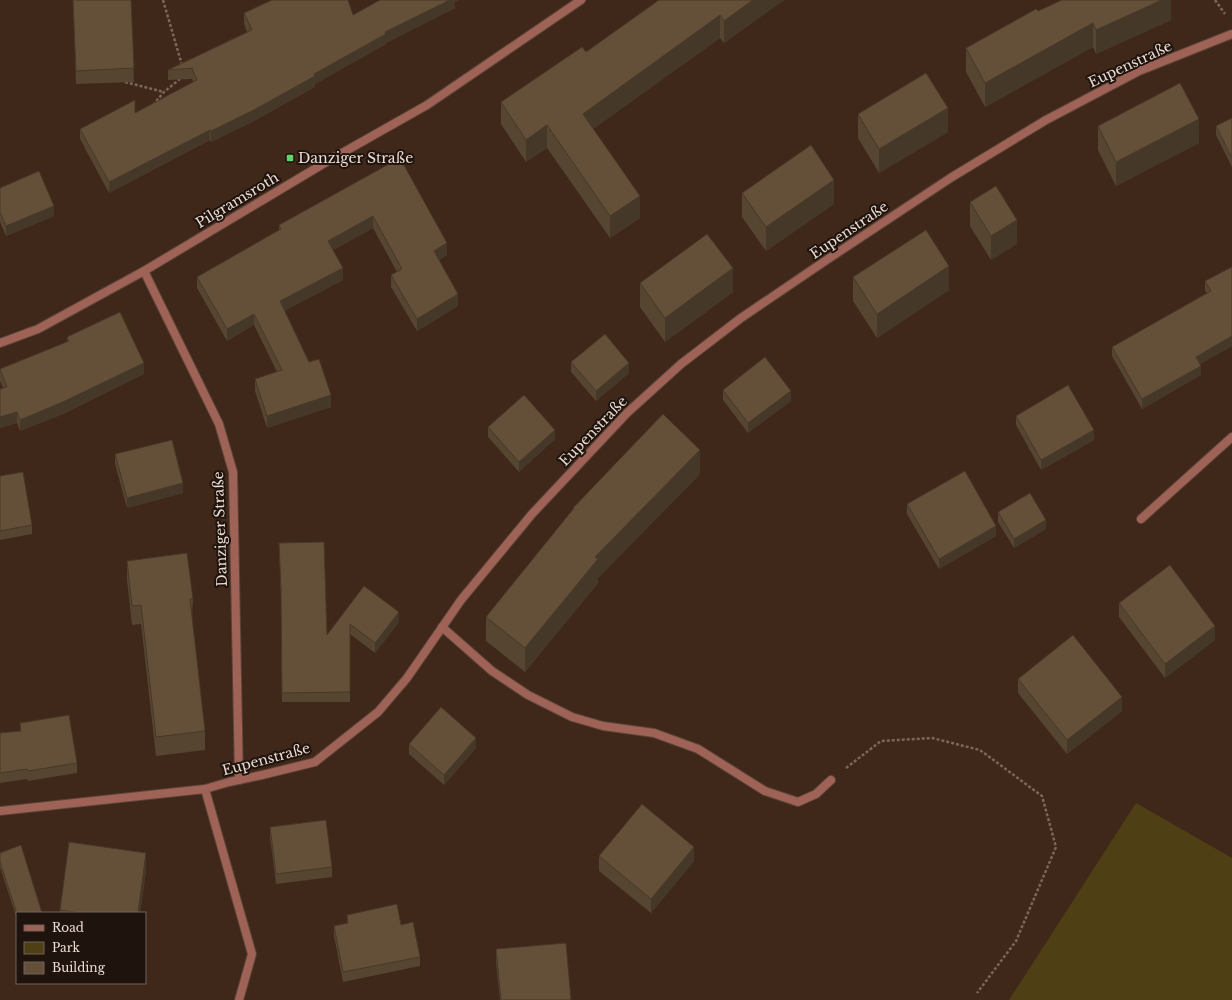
<svg xmlns="http://www.w3.org/2000/svg" width="1232" height="1000" font-family="'Libre Baskerville',serif">
<style>
.green{fill:#4f3f14}
.lines{fill:none;stroke-linecap:round;stroke-linejoin:round}
.service-casing{stroke:#5b4437;stroke-width:10}
.minor-casing{stroke:#5b4437;stroke-width:10}
.path{stroke:#7c665a;stroke-width:2.5;stroke-dasharray:3 2;stroke-linecap:butt}
.service{stroke:#9f6256;stroke-width:8}
.minor{stroke:#9f6256;stroke-width:8}
.wall{fill:#564531}
.shaded-wall{fill:#463828}
.building{fill:#645039;stroke:#463828}
.poi-dot{fill:#5fd56b;stroke:#1e130d;stroke-width:1.5}
.labels{text-anchor:middle;dominant-baseline:central;stroke-width:4;stroke-linejoin:round;paint-order:stroke}
.street-label{font-size:14px;fill:#ebdbd2;stroke:#1e130d}
.poi-label{font-size:14px;fill:#ebdbd2;stroke:#1e130d;text-anchor:start}
</style>
<rect width="100%" height="100%" fill="#3f2719"/>
<!-- green -->
<path class="green" d="M1136 803 1232 858V1000H1009Z"/>
<g class="lines">
<!-- service casing -->
<g class="service-casing">
<g id="service">
<path d="M442 627 492 671 528 695 572 717 603 726 654 733 698 749 765 791 798 802 816 794 831 780"/>
<path d="M205 789 252 954 239 1000"/>
</g>
</g>
<!-- minor casing -->
<g class="minor-casing">
<g id="minor">
<path d="M144 271 219 424 233 472 239 780"/>
<path d="M0 343 38 329 144 271 328 161 427 105 581 0"/>
<path d="M1141 519 1232 437"/>
<path d="M0 811 205 789 229 782 262 775 315 762 378 712 407 678 461 600 532 514 627 413 681 364 741 318 828 259 952 177 1046 120 1139 71 1232 34"/>
</g>
</g>
<!-- path -->
<g class="path">
<path d="M163 0 182 65"/>
<path d="M1215 0 1225 14"/>
<path d="M125 82 164 92"/>
<path d="M153 105 164 92 181 78"/>
<path d="M846 768 881 741 932 738 980 750 1042 796 1056 847 1016 941 977 993"/>
</g>
<!-- service -->
<use href="#service" class="service"/>
<!-- minor -->
<use href="#minor" class="minor"/>
</g>
<!-- wall -->
<g class="wall">
<path d="M73 0H131L134 82 76 84Z"/>
<path d="M659 0H784L724 43 720 38 593 129 640 218 610 238 547 148 526 162 501 124V102L586 52Z"/>
<path d="M1171 0V20L1096 54 1093 47 985 107 966 72V48Z"/>
<path d="M455 2V8L386 43V44L315 84V87L254 121 211 142 210 140 109 193 80 139V129L135 113 193 82 192 79 168 80V70L247 32 244 24V13L353 15Z"/>
<path d="M858 114 948 132 879 173 858 138Z"/>
<path d="M1232 118V167L1216 135V126Z"/>
<path d="M1098 126 1199 143 1116 186 1098 150Z"/>
<path d="M400 158 447 255 439 260 458 306 417 331 391 287V275L397 272 373 228 333 250 343 280 284 311 309 362 331 407 267 428 255 391V379L277 372 254 325 227 341 197 288V277L279 230V225Z"/>
<path d="M0 188 54 216 6 236 0 222Z"/>
<path d="M742 193 834 204 766 251 742 217Z"/>
<path d="M970 202 1017 244 991 260 970 226Z"/>
<path d="M1232 267V346L1200 364 1201 375 1142 409 1112 356V347L1207 293 1205 291V281Z"/>
<path d="M853 277 949 290 877 338 853 301Z"/>
<path d="M640 283 733 292 665 342 640 307Z"/>
<path d="M67 337 144 374 63 414 20 431 17 423 0 428V389L3 388 0 381V369L67 342Z"/>
<path d="M571 362 629 373 596 401 571 372Z"/>
<path d="M723 390 791 401 748 433 723 400Z"/>
<path d="M1016 416 1094 440 1041 470 1016 425Z"/>
<path d="M488 427 555 439 519 472 488 437Z"/>
<path d="M115 454 183 493 127 508 115 464Z"/>
<path d="M700 474 598 578V583L525 672 486 641V617L573 510V508Z"/>
<path d="M0 476 32 525V534L0 540Z"/>
<path d="M907 504 996 536 939 569 907 514Z"/>
<path d="M998 512 1046 529 1014 548 998 522Z"/>
<path d="M279 543 327 635 364 586 399 622 375 653 350 634V702H282L281 599Z"/>
<path d="M127 561 193 599 192 618 205 731V750L156 756 141 624 132 625 127 580Z"/>
<path d="M1119 603 1215 640 1165 678 1119 617Z"/>
<path d="M1018 679 1122 711 1067 754 1018 693Z"/>
<path d="M20 723 77 763V773L28 781 27 779 0 783V733L20 731Z"/>
<path d="M409 744 476 748 444 785 409 754Z"/>
<path d="M270 827 332 867V877L276 884 270 837Z"/>
<path d="M0 853 17 913V919L0 867Z"/>
<path d="M599 856 694 861 651 913 599 871Z"/>
<path d="M146 871 140 913H60V910Z"/>
<path d="M347 915 401 925 420 957V966L343 982 334 936V926L347 924Z"/>
<path d="M496 949 571 1000H500L496 963Z"/>
</g>
<!-- shaded-wall -->
<g class="shaded-wall">
<path d="M450 0H459L455 2V8L386 43V44L315 84V87L254 121 211 142V131L314 74 385 32Z"/>
<path d="M753 0H784L724 43V21Z"/>
<path d="M1162 0H1171V20L1096 54V30Z"/>
<path d="M720 15V38L583 136V114Z"/>
<path d="M1093 23V47L985 107V83Z"/>
<path d="M948 108V132L879 173V149Z"/>
<path d="M1199 119V143L1116 186V162Z"/>
<path d="M547 125V148L526 162V140Z"/>
<path d="M210 130V140L109 193V182Z"/>
<path d="M834 180V204L766 251V227Z"/>
<path d="M640 196V218L610 238V216Z"/>
<path d="M54 206V216L6 236V226Z"/>
<path d="M373 216V228L328 253V241Z"/>
<path d="M1017 220V244L991 260V236Z"/>
<path d="M447 243V255L434 262V251Z"/>
<path d="M949 266V290L877 338V314Z"/>
<path d="M343 268V280L280 313V301Z"/>
<path d="M733 268V292L665 342V318Z"/>
<path d="M458 294V306L417 331V319Z"/>
<path d="M254 314V325L227 341V329Z"/>
<path d="M1232 336V346L1196 366V357Z"/>
<path d="M144 363V374L63 414 20 431V420Z"/>
<path d="M629 363V373L596 401V391Z"/>
<path d="M1201 366V375L1142 409V399Z"/>
<path d="M791 391V401L748 433V423Z"/>
<path d="M331 395V407L267 428V416Z"/>
<path d="M17 412V423L0 428V417Z"/>
<path d="M555 430V439L519 472V462Z"/>
<path d="M1094 430V440L1041 470V460Z"/>
<path d="M700 450V474L598 578V583L525 672V648L595 557Z"/>
<path d="M183 483V493L127 508V498Z"/>
<path d="M1046 520V529L1014 548V539Z"/>
<path d="M996 526V536L939 569V559Z"/>
<path d="M399 612V622L375 653V643Z"/>
<path d="M1215 626V640L1165 678V664Z"/>
<path d="M1122 697V711L1067 754V740Z"/>
<path d="M476 738V748L444 785V775Z"/>
<path d="M694 847V861L651 913V899Z"/>
<path d="M146 853V871L140 913H138Z"/>
</g>
<!-- building -->
<g class="building">
<path d="M73 0H131L134 68 76 71Z"/>
<path d="M272 0H348L353 15 380 0H450L385 32 386 34 314 74 315 76 254 110 211 131 210 130 109 182 80 129 135 100V113L197 80 192 69 193 68 168 70 252 30 244 13Z"/>
<path d="M659 0H753L724 21 720 15 583 114 640 196 610 216 547 125 526 140 501 102 582 47 586 52Z"/>
<path d="M1062 0H1162L1096 30 1093 23 985 83 966 48 1036 9 1038 11Z"/>
<path d="M926 73 948 108 879 149 858 114Z"/>
<path d="M1180 83 1199 119 1116 162 1098 126Z"/>
<path d="M1232 118V158L1216 126Z"/>
<path d="M811 145 834 180 766 227 742 193Z"/>
<path d="M400 158 447 243 434 251 458 294 417 319 391 275 402 269 373 216 328 241 343 268 280 301 309 362 319 359 331 395 267 416 255 379 282 370 254 314 227 329 197 277 281 229 279 225Z"/>
<path d="M39 171 54 206 6 226 0 212V188Z"/>
<path d="M996 186 1017 220 991 236 970 202Z"/>
<path d="M926 230 949 266 877 314 853 277Z"/>
<path d="M707 234 733 268 665 318 640 283Z"/>
<path d="M1232 267V336L1196 357 1201 366 1142 399 1112 347 1211 291 1205 281Z"/>
<path d="M120 312 144 363 63 402 20 420 17 412 0 417V389L7 387 0 369 69 341 67 337Z"/>
<path d="M605 334 629 363 596 391 571 362Z"/>
<path d="M765 357 791 391 748 423 723 390Z"/>
<path d="M1068 385 1094 430 1041 460 1016 416Z"/>
<path d="M524 395 555 430 519 462 488 427Z"/>
<path d="M663 414 700 450 595 557 598 559 525 648 486 617 574 508H573Z"/>
<path d="M172 440 183 483 127 498 115 454Z"/>
<path d="M965 471 996 526 939 559 907 504Z"/>
<path d="M23 472 32 525 0 531V476Z"/>
<path d="M1030 493 1046 520 1014 539 998 512Z"/>
<path d="M324 542 327 635 364 586 399 612 375 643 350 624V692L282 693 281 589 279 543Z"/>
<path d="M187 553 193 599H190L205 731 156 737 141 605 132 606 127 561Z"/>
<path d="M1170 565 1215 626 1165 664 1119 603Z"/>
<path d="M1073 635 1122 697 1067 740 1018 679Z"/>
<path d="M441 707 476 738 444 775 409 744Z"/>
<path d="M69 715 77 763 28 771 27 769 0 773V733L21 731 20 723Z"/>
<path d="M642 804 694 847 651 899 599 856Z"/>
<path d="M326 820 332 867 276 874 270 827Z"/>
<path d="M69 842 146 853 138 913H82L60 910Z"/>
<path d="M21 845 42 913H17V914L0 862V853Z"/>
<path d="M397 904 401 925 413 922 420 957 343 972 334 926 348 923 347 915Z"/>
<path d="M566 943 571 1000H501L496 949Z"/>
</g>
<!-- markers -->
<rect class="poi-dot" x="286" y="154" width="8" height="8" rx="2"/>
<g class="labels">
<!-- street labels -->
<g class="street-label">
<text transform="translate(1130 64) rotate(-25)">Eupenstraße</text>
<text transform="translate(237 200) rotate(-31)">Pilgramsroth</text>
<text transform="translate(849 230) rotate(-34)">Eupenstraße</text>
<text transform="translate(593 431) rotate(-46)">Eupenstraße</text>
<text transform="translate(220 529) rotate(-92)">Danziger Straße</text>
<text transform="translate(266 759) rotate(-15)">Eupenstraße</text>
</g>
<!-- poi labels -->
<g class="poi-label">
<text x="298" y="158">Danziger Straße</text>
</g>
</g>
<!-- legend -->
<rect x="16" y="912" width="130" height="72" fill="#1e130d" stroke="#70635c"/>
<rect x="24" y="925" width="20" height="6" fill="#9f6256" stroke="#70635c"/>
<text x="52" y="932" font-size="12" fill="#ebdbd2">Road</text>
<rect x="24" y="942" width="20" height="12" fill="#4f3f14" stroke="#70635c"/>
<text x="52" y="952" font-size="12" fill="#ebdbd2">Park</text>
<rect x="24" y="962" width="20" height="12" fill="#645039" stroke="#70635c"/>
<text x="52" y="972" font-size="12" fill="#ebdbd2">Building</text>
</svg>
